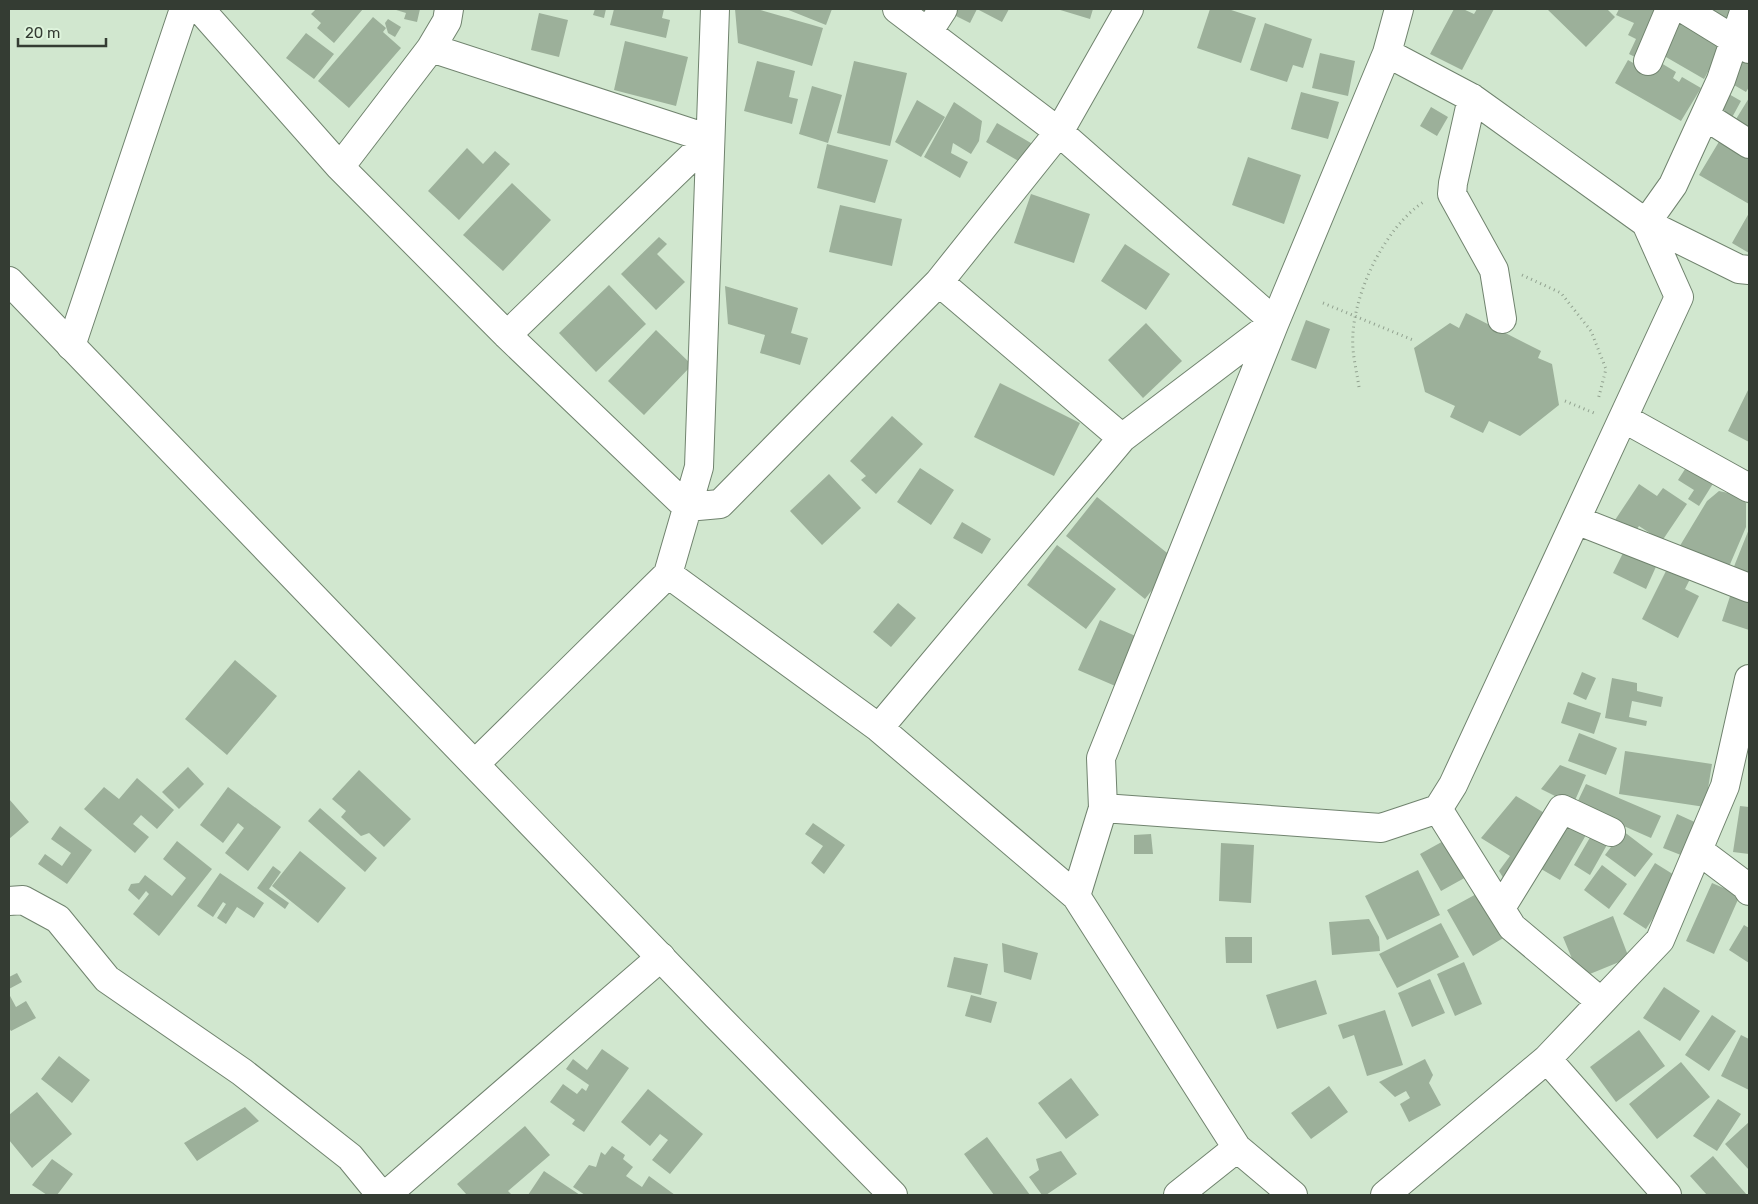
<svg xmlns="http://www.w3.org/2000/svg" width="1758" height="1204" viewBox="0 0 1758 1204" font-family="Rubik,sans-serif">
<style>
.building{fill:#9cb09a}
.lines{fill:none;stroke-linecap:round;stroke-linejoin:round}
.minor-casing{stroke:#70836e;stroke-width:30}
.major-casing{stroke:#70836e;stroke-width:30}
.path{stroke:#91a18f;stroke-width:3;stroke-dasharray:1 4;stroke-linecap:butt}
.minor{stroke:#fff;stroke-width:28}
.major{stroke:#fff;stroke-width:28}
</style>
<rect width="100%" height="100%" fill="#d1e7cf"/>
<path class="building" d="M316,9H363L334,43L317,28L321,23L311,14Z
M393,9H420L417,22L404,19L406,13Z
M595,9H606L604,18L593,15Z
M614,9H664L662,18L670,20L666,38L610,25Z
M735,9H757L823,28L812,66L738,43Z
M786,9H832L826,25Z
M957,9H977L970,23L954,15Z
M977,9H1009L1002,22Z
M1057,9H1093L1090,19Z
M1210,9H1228L1256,18L1241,63L1197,48Z
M1454,9H1463L1474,14L1477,9H1494L1462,70L1430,54Z
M1547,9H1607L1615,17L1586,47Z
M1619,9H1663L1641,60L1629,54L1636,39L1628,35L1634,23L1616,15Z
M1704,9H1732L1727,20Z
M539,13L568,20L559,57L531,50Z
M373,17L386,28L383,32L401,48L349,108L318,81Z
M388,19L401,27L395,37L388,33L385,23Z
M1678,19L1723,44L1704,79L1659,53Z
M1265,23L1312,39L1303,68L1293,65L1287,82L1250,70Z
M306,33L334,54L314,79L286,58Z
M625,41L688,57L676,106L614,90Z
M1320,53L1355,61L1348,96L1312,88Z
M1745,55L1749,57V87L1746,92L1729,82Z
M1628,60L1649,72L1656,60L1676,72L1673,78L1679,82L1682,77L1701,88L1681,121L1615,83Z
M757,61L795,71L789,97L798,99L792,124L744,111Z
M854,61L907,73L890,146L837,133Z
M812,86L842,95L828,143L799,134Z
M1301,92L1339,102L1328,139L1291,129Z
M1727,93L1741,101L1729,123L1714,114Z
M1749,98V133L1733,124Z
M917,100L945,117L921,157L895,142Z
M954,102L982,121L979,141L971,154L953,143L951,153L968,162L960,178L924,157Z
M1431,107L1448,117L1437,136L1420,126Z
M997,123L1036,146L1025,165L986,142Z
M1723,135L1749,151V204L1699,175Z
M827,144L888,160L875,203L817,188Z
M467,148L483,164L495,151L510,164L459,220L428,191Z
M1248,157L1301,175L1284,224L1232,205Z
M512,183L551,220L503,271L463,235Z
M1031,194L1090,214L1074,263L1014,243Z
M840,205L902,219L892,266L829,252Z
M1749,213V253L1732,243Z
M659,237L667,244L657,254L685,282L656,310L621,274Z
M1125,244L1170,274L1146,310L1101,281Z
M609,285L646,324L596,372L559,333Z
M725,286L798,308L791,333L808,338L800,365L760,353L765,335L728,324Z
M1466,313L1541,351L1538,358L1552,364L1559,405L1520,436L1489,421L1483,433L1450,417L1455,406L1425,392L1414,348L1450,323L1459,328Z
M1306,320L1330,329L1316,369L1291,360Z
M1146,323L1182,361L1143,398L1108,360Z
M656,330L692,365L644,415L608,381Z
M1000,383L1080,423L1054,476L974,437Z
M1749,388V442L1728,431Z
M892,416L923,444L876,494L861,480L866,476L850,461Z
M1687,466L1714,482L1699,506L1688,499L1694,490L1678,480Z
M920,468L954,490L931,525L897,502Z
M829,474L861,508L822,545L790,511Z
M1639,484L1657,496L1663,488L1687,504L1662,541L1639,526L1634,533L1615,520Z
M1719,491L1733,494L1746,503V527L1728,569L1678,549L1707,501Z
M1097,497L1176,560L1145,599L1066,536Z
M962,522L991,539L982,554L953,538Z
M1749,529V576L1733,569Z
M1057,545L1116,589L1086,629L1027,585Z
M1627,545L1659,560L1646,589L1613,573Z
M1670,563L1692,575L1685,589L1699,596L1678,638L1642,619Z
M1733,587L1749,593V630L1722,621Z
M898,603L916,618L891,647L873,632Z
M1100,620L1142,639L1120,688L1078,670Z
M235,660L277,696L227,755L185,719Z
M1582,672L1596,678L1586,700L1573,694Z
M1612,678L1637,683V691L1663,697L1661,707L1632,701L1629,717L1647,721L1646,726L1605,718Z
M1568,702L1601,713L1594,734L1561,723Z
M1579,733L1617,748L1606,775L1568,761Z
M1625,751L1712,764L1705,807L1619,794Z
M1560,765L1586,775L1573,805L1541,789Z
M188,767L204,784L179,809L162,792Z
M359,770L411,819L384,847L369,833L361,836L341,817L346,811L332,799Z
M137,778L174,810L157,829L141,815L133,824L149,837L135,853L84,809L104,787L119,799Z
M1586,784L1661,816L1651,838L1576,805Z
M228,787L281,827L248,871L225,853L244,828L238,823L223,843L200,825Z
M1516,796L1551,817L1510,889L1499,871L1510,856L1481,838Z
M9,799L29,822L9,839Z
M1740,806L1749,807V854L1733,852Z
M320,808L377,858L365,872L308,821Z
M1677,814L1699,824L1686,857L1663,848Z
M1562,822L1586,835L1560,880L1536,866Z
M813,823L845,845L824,874L811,863L823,846L805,834Z
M60,826L92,850L67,884L38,864L45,854L62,866L71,853L51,839Z
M1623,831L1653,854L1635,877L1605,855Z
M1151,834L1153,854H1134V835Z
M1592,834L1608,843L1590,875L1574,865Z
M1447,839L1468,876L1441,891L1420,854Z
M177,841L212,869L159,936L133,914L149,894L146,891L139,900L128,890L131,884L139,883L145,875L172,896L186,878L163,859Z
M1221,843L1254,845L1251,903L1219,901Z
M300,851L346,888L318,923L272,886Z
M1655,863L1679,878L1646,929L1623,914Z
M1602,865L1627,884L1609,909L1584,890Z
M273,866L281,872L269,889L289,903L285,909L257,888Z
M1418,870L1440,915L1387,940L1365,896Z
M220,873L264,903L254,918L237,907L226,924L217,918L226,904L223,902L213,917L197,906Z
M1712,883L1740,895L1714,954L1686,941Z
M1480,892L1505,937L1473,956L1447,910Z
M1613,916L1629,958L1580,978L1563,937Z
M1369,919L1379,937L1380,951L1332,955L1329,922Z
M1441,923L1459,957L1397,988L1379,954Z
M1744,925L1749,928V963L1729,950Z
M1225,937H1252V963H1226Z
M1002,943L1038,953L1031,980L1004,972Z
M954,957L988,964L981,995L947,987Z
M1464,962L1482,1004L1455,1016L1437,974Z
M17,973L22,982L9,989V977Z
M1430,979L1445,1013L1412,1027L1398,993Z
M1316,980L1327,1014L1277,1029L1266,995Z
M1664,987L1700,1011L1680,1041L1643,1018Z
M9,994L16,1007L26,1001L36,1018L11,1031L9,1028Z
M971,995L997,1002L991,1023L965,1016Z
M1385,1010L1403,1065L1367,1076L1354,1035L1343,1039L1338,1025Z
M1712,1015L1736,1031L1709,1071L1685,1055Z
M1639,1030L1665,1066L1616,1102L1590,1067Z
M1741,1035L1749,1039V1090L1721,1076Z
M602,1049L629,1068L584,1132L572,1124L575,1120L550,1102L563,1084L577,1094L582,1088L586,1091L589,1085L566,1069L573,1059L587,1070Z
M59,1056L90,1080L72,1103L41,1079Z
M1425,1059L1433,1075L1429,1083L1441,1105L1409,1122L1400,1104L1410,1098L1406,1091L1395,1097L1379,1082Z
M1681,1062L1710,1097L1657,1139L1629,1104Z
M1071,1078L1099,1115L1066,1139L1038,1103Z
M1329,1086L1348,1112L1311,1139L1291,1113Z
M648,1089L703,1134L670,1174L652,1160L668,1140L660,1134L650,1146L621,1122Z
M37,1092L72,1134L32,1168L9,1140V1115Z
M1718,1099L1741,1114L1717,1151L1693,1136Z
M245,1107L259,1121L197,1161L184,1143Z
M1749,1122V1170L1725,1144Z
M525,1126L550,1155L508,1191L512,1195H467L457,1184Z
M987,1137L1030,1195H994L964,1154Z
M612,1146L625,1155L623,1159L633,1167L626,1176L642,1187L649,1176L675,1195H585L573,1187L589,1165L596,1167L601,1152L605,1155Z
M1061,1151L1077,1174L1046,1195H1042L1029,1177L1039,1170L1036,1159Z
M1713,1156L1747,1195H1707L1690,1176Z
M52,1159L73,1174L57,1195H47L32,1185Z
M544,1171L580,1195H528Z"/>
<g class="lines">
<g class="minor-casing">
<path id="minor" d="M200,9L340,167L507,335L687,507L720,504L939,282L1059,132L1129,9
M897,9L1059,132L1275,322L1101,758L1103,808L1076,896
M1684,9L1749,49
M1745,9L1721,80L1673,185L1646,223L1739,269L1749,270
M928,32L943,9
M431,48L710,139L507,335
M1648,61L1670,9
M1472,98L1453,183L1452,194L1494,270L1502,319
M1705,116L1749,144
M340,167L431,48L447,21L449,9
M939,282L1122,438
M71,346L184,9
M1623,418L1749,488
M1576,520L1749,588
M668,574L879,728L1122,438L1275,322L1387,53L1399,9
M879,728L1076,896L1237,1148
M475,764L668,574L699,467L715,9
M1103,808L1381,828L1438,809L1453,785L1679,297L1646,223L1472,98L1387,53
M1438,809L1512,927L1601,1002
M1698,850L1746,886L1749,891
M9,901L23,900L58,919L107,979L242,1072L350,1157L381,1195
M1501,908L1562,809L1611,832
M1547,1059L1667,1195
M386,1195L661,957
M1178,1195L1237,1148L1293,1195
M1385,1195L1547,1059L1660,940L1725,786L1749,679"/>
</g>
<g class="major-casing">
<path id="major" d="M9,281L717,1016L893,1195"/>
</g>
<path class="path" d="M1522,275L1561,293L1591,331L1606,369L1598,400
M1323,303L1413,340
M1359,387C1357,374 1354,361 1353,349C1349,300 1384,227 1425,201
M1565,401L1594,413"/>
<use href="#minor" class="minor"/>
<use href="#major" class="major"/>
</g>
<rect width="1758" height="1204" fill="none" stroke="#343c33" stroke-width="20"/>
<path d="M18 38v8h88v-8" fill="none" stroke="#343c33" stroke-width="2.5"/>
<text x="25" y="38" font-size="15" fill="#343c33" stroke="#def4dc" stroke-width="4" paint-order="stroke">20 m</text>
</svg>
